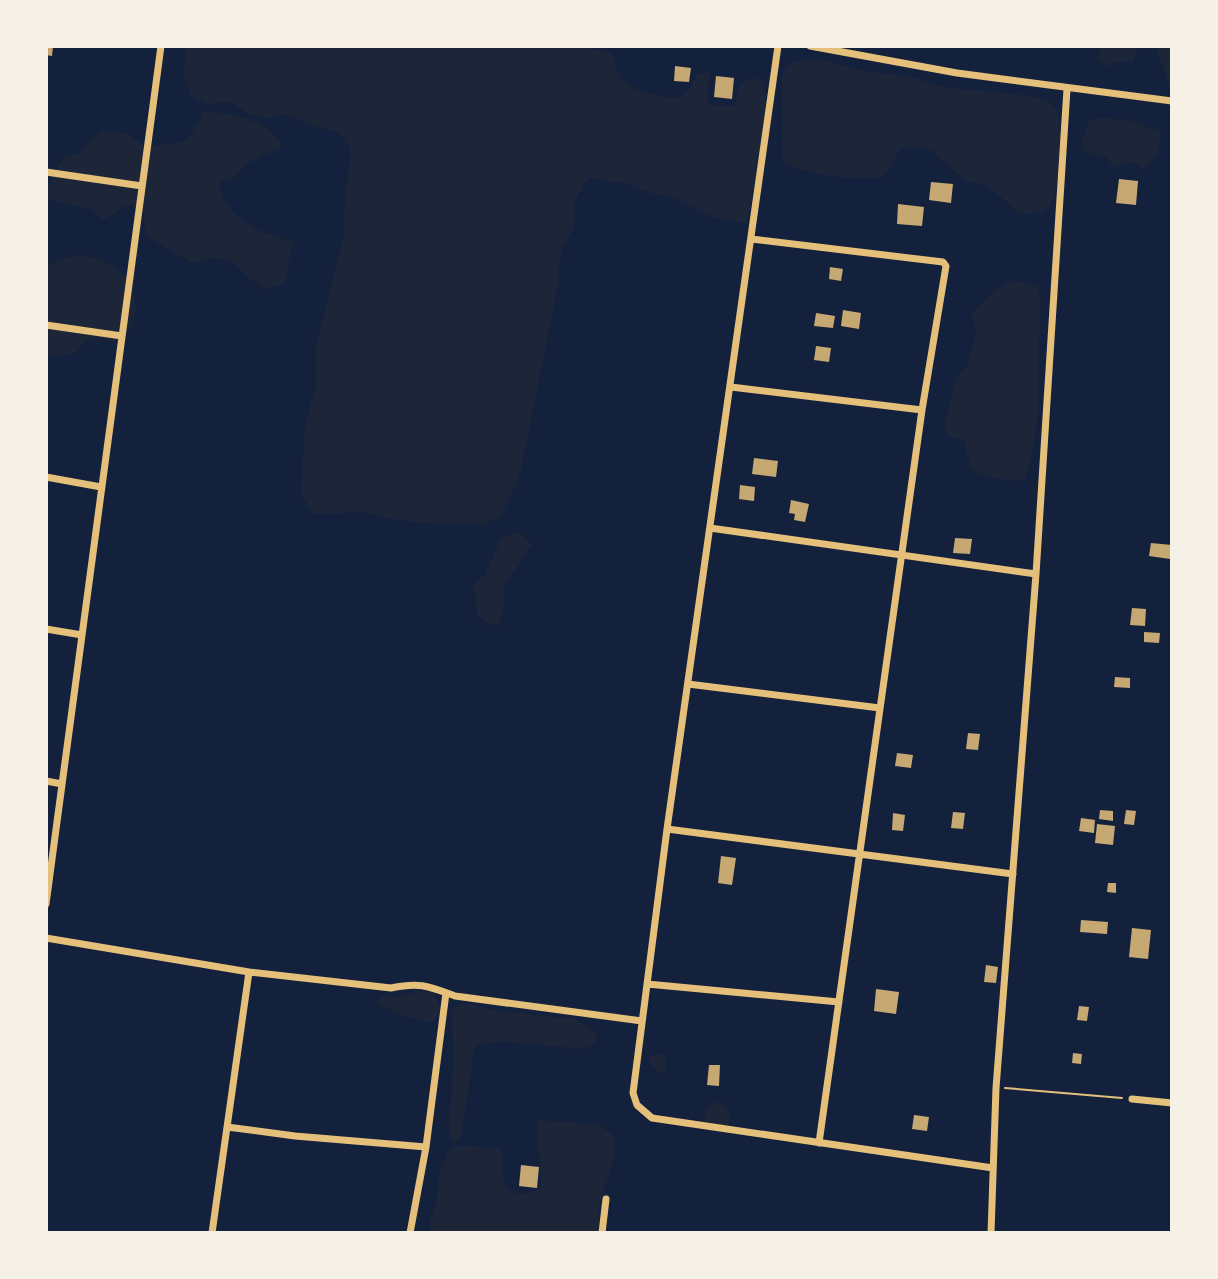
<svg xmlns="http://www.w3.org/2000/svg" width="1218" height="1279" viewBox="0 0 1218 1279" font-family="'Golos Text',sans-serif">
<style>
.green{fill:#1d2539}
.building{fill:#c6a872}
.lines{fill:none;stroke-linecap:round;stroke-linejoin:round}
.path{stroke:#e5c07b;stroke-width:2}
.minor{stroke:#e5c07b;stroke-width:7}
</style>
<rect width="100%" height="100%" fill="#14213d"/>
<path class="green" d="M186,46L590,48L612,53L621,81C639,92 655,95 676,99L689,90L697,75L709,72L708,104L717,107L735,105L740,84L753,78L763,81L767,104L747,224L714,217L671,197L651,193L632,185L592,178L585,182L575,201L574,227L563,247L558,266L557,291L521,471L503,513L484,526C455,522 427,525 398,520C390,519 382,515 374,514C353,511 333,515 312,513L301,493L305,427L316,385V346L344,234V212L351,149L338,132L316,127L285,114C263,123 248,114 229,101L209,105L191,96L184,75Z
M1100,46H1137L1133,62L1121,61L1106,66L1098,60Z
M1155,46H1172V91Z
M805,60L826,61L857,70L911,77L944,87L1030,96L1050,102L1057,111L1060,135L1057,183L1051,206L1042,212L1020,214L988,186L966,181L932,151L922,147L900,148L890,168L881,177C848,179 813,177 783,162L782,76C786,64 792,61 805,60Z
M204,111C234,114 268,119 283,146L246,164L237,175L219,183C224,220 261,232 292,242L285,283L266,289L247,277L233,262L215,257L193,263L145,236L144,212C127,198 120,211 103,220L93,210L46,199V191C55,180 55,167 65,156L78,154L100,131C118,130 131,134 144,146C183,143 186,148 204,111Z
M1108,118L1133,121L1160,132C1163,145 1154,161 1143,169L1132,162L1113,166L1107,158L1084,151L1082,142L1090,119Z
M80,254C126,264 152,294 124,339L112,342L102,337L85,341L76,353L46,358V265Z
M1013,280L1037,287L1041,299C1036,359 1046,423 1024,480C1005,481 988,478 971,469L964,440L948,437L944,424L956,380L969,362L976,334L972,314L993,292Z
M515,533H520L532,545L504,587L505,600L500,623L493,626L477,615L474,584L485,575L501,538Z
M417,991L433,993L442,1010L432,1022C417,1021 388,1011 376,1002L385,994L397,998Z
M460,1004H473L489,1010L576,1019L597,1033L595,1044L583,1049L504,1041L477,1045L474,1051L462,1130L459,1140L452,1143L449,1129L454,1055L451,1011Z
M661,1053L666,1059L667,1067L662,1075L654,1069L648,1056Z
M720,1101L729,1112V1125L708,1130L704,1125C705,1112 706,1104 720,1101Z
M539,1120L599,1125L614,1135V1158L599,1207V1233H429C429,1221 434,1213 436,1202C440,1178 438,1170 451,1147L467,1146L502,1149C499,1178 506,1207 541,1187C543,1164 534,1143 539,1120Z"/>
<path class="building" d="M46,46H53L52,56L46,55Z
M675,66L691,68L689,82L674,81Z
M716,76L734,78L732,99L714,97Z
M1119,179L1138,181L1136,205L1116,203Z
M931,182L953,184L951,203L929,200Z
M898,204L924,207L922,226L897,224Z
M830,267L843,269L841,281L829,279Z
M843,310L861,313L859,329L841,326Z
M816,313L835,316L833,328L814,326Z
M816,346L831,348L829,362L814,360Z
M754,458L778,461L776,477L752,474Z
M740,485L755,487L754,501L739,499Z
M791,500L809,504L805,522L794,520L795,514L789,513Z
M955,538L972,539L970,554L953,553Z
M1151,543L1172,545L1170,559L1149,556Z
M1132,608L1146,609L1145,626L1130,625Z
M1144,632L1160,633L1159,643L1144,642Z
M1115,677L1130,678V688L1114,687Z
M968,733L980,734L978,750L966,749Z
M897,753L913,755L911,768L895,766Z
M1100,810L1113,811V821L1099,819Z
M1126,810L1136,811L1134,825L1124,824Z
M953,812L965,813L963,829L951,828Z
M893,813L905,815L903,831L892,830Z
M1081,818L1095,820L1094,833L1079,831Z
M1097,824L1115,826L1113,845L1095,843Z
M721,856L736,858L732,885L718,883Z
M1108,883H1116V893L1107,892Z
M1081,920L1108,922L1107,934L1080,932Z
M1132,928L1151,930L1148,959L1129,957Z
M986,965L998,967L996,983L984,982Z
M876,989L899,992L896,1014L874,1011Z
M1079,1006L1089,1007L1087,1021L1077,1020Z
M1073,1053L1082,1054L1081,1064L1072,1063Z
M709,1065H720L719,1086L707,1085Z
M914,1115L929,1117L927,1131L912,1129Z
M521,1165L539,1167L537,1188L519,1186Z"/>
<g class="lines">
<path class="path" d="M1005,1088L1122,1098"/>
<path class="minor" d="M778,46L667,829L633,1093L637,1105L652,1118L993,1168
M810,46L957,73L1172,101
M46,172L142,186
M751,239L943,262L946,266L922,410L819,1143
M46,325L122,336
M731,387L922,410
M46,477L101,487
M710,528L1036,574
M46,629L82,635
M688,684L880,708
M46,781L62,784
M667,829L1013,874
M46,904L161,46
M46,938L249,972L391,988C420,982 428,986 455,996L642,1021
M647,984L839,1002
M1132,1099L1172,1103
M227,1127L295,1136L426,1147
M212,1233L249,972
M410,1233L426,1147L446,993
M602,1233L606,1199
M991,1233L996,1088L1036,574L1067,89"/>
</g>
<rect width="1218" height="1279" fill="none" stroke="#f6f1e7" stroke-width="96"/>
</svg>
